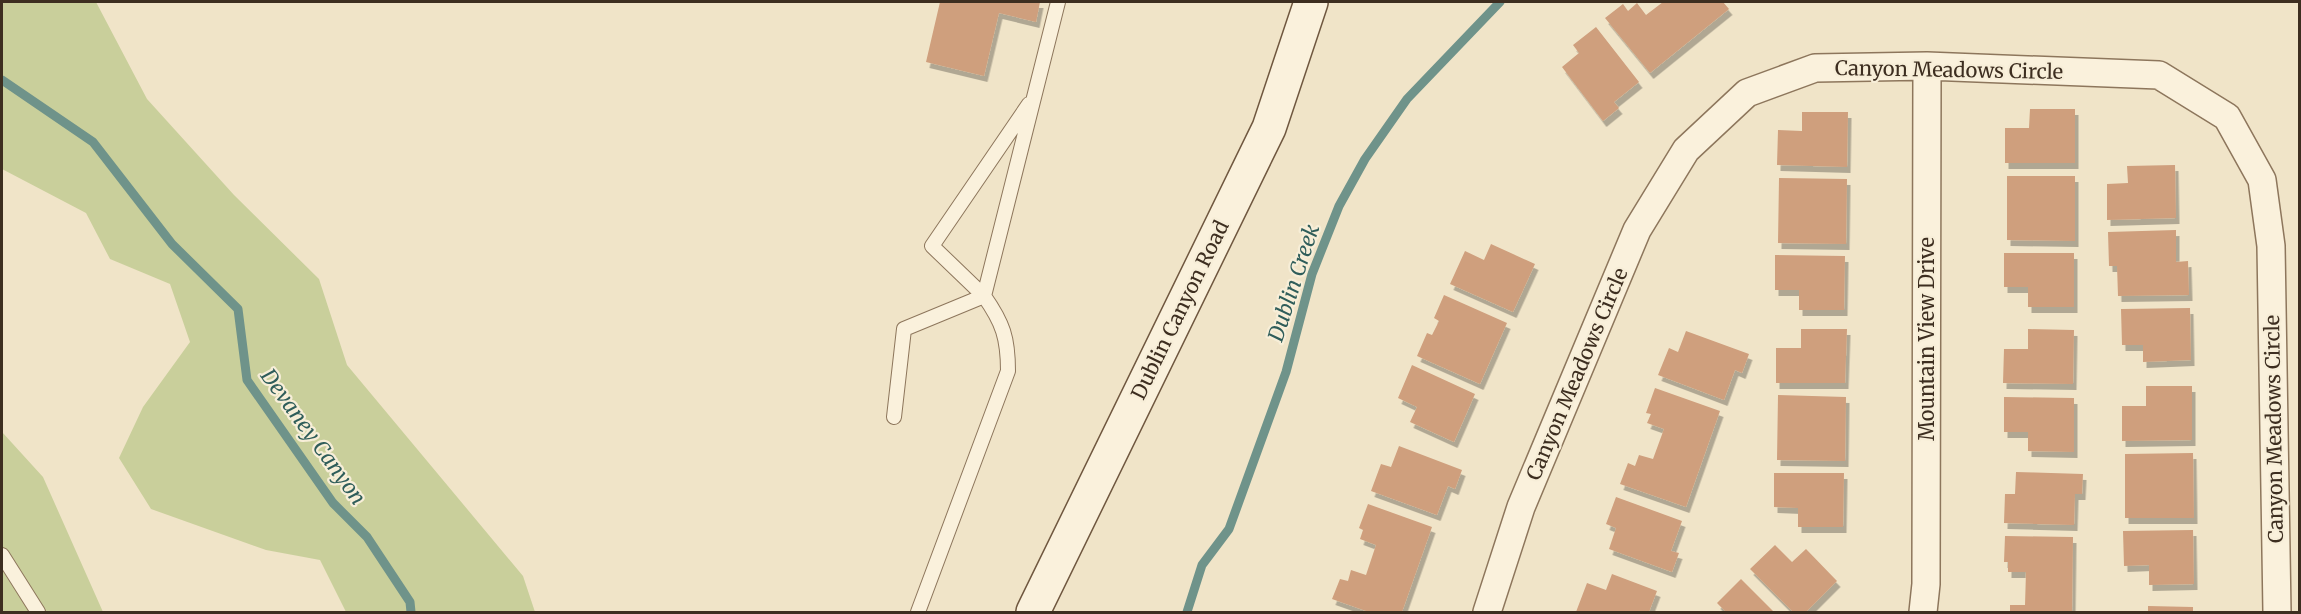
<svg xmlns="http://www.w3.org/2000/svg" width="2301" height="614" viewBox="0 0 2301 614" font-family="Merriweather,serif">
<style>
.green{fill:#c9cf9b}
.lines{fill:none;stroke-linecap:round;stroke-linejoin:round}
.stream{stroke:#6f938a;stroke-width:9}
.building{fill:#cf9f7d;filter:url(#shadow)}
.service-casing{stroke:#8d765c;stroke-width:16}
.minor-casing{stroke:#8d765c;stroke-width:30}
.secondary-casing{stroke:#6f573f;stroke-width:36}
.service{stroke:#faf1dc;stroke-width:14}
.minor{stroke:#faf1dc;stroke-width:27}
.secondary{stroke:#faf1dc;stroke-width:33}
.labels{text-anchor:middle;stroke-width:4.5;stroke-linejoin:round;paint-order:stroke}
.street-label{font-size:20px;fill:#3d2e20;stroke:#f7eed8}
.water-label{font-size:21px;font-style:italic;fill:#2f5d5a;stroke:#f7eed8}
</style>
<defs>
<filter id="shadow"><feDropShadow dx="3.5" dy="6" stdDeviation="0" flood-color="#0004"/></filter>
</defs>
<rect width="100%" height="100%" fill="#f0e4c8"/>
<path class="green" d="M2,2H96L147,99L234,195L319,279L347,365L523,576L535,612H346L320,560L266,550L151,509L119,458L143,407L190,342L170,284L110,259L86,213L2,169Z
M2,432L43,477L103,612H2Z"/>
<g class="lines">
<path class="stream" d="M2,80L93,142L172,244L238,309L247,380L333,503L367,537L410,602L411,612
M1187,612L1202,565L1229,529L1286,372L1312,274L1339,206L1365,159L1407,99L1500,2"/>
</g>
<path class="building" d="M940,2H1040L1036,22L999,13L984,76L926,62Z
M1663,2H1723L1729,9L1650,73L1605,18L1623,4L1628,11L1637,3L1646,15Z
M1596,27L1639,82L1614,102L1619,108L1603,121L1562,67L1579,53L1573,45Z
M2030,109H2075V163H2005V128H2029Z
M1802,112H1848L1847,167L1777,165L1778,130L1802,131Z
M2175,165L2176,218L2107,220V184L2128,183L2127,166Z
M2007,176H2075V241L2007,240Z
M1779,178L1847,179L1846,244L1778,243Z
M2176,230V262L2188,261L2189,295L2118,296L2117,266H2109L2108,232Z
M1491,244L1535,264L1513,312L1450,284L1465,251L1484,260Z
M2004,253H2074V307H2028V287H2004Z
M1775,255L1845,256L1844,310H1799V290H1775Z
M1444,295L1507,323L1480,384L1417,356L1427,333L1432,335L1439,321L1434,318Z
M2190,308L2191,360L2143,362V345H2122L2121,309Z
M1801,329H1847L1845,383H1776V348H1801Z
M2028,329L2074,330L2073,384L2003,383L2004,349H2028Z
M1686,331L1749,354L1742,373L1735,370L1724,400L1658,375L1669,348L1678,352Z
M1412,365L1475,394L1454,442L1410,422L1417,407L1398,398Z
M2146,386H2192V440L2122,441V406H2146Z
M1655,388L1720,411L1686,507L1620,484L1628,463L1635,466L1639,455L1653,459L1664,429L1647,423L1651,414L1646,413Z
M1778,395L1846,397L1845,461L1777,460Z
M2004,397L2074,398V452L2028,451V432H2004Z
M1399,446L1462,470L1455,489L1448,486L1437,515L1371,491L1381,464L1391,467Z
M2193,453L2194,518H2125V454Z
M2016,472L2083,474L2082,494H2075L2074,525L2004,523L2005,494H2015Z
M1774,473H1844L1843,527H1798V508L1774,507Z
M1616,497L1682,521L1671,551L1679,553L1672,572L1609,549L1616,528L1606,524Z
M1368,504L1432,527L1402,612H1369L1332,599L1340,579L1348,581L1351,570L1366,575L1376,545L1360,539L1363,530L1359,528Z
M2193,530L2194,584L2149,585V565L2124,566L2123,531Z
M2005,536L2073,537L2072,612H2010V605H2025L2026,572H2008V562H2004Z
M1775,545L1792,562L1806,549L1837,581L1806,612H1793L1750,569Z
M1612,574L1657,591L1649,612H1576L1587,583L1606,590Z
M1741,579L1774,612H1726L1717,603Z
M2148,606L2193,607V612H2148Z"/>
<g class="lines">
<g class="service-casing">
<path id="service" d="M894,417L904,329L984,296L932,246L1029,104
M2,555L38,612
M918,612L1008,371C1008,338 1003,323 984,296L1058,2"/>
</g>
<g class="minor-casing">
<path id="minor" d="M1487,612L1521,507L1637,230L1686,150L1747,93L1815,68L1927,66L2159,75L2227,117L2262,180L2271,246L2277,612
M1923,612L1926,584L1927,66"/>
</g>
<g class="secondary-casing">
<path id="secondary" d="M1033,612L1269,128L1311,2"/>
</g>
<use href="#service" class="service"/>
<use href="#minor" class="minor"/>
<use href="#secondary" class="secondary"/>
</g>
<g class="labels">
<g class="street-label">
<text transform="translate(1949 70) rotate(1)" y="7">Canyon Meadows Circle</text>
<text transform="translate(1180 310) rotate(-64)" y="7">Dublin Canyon Road</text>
<text transform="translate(1927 339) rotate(-90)" y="7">Mountain View Drive</text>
<text transform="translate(1577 374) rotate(-67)" y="7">Canyon Meadows Circle</text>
<text transform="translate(2274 429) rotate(-91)" y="7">Canyon Meadows Circle</text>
</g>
<g class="water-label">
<text transform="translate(1294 283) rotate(-72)" y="7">Dublin Creek</text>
<text transform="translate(313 437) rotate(54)" y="7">Devaney Canyon</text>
</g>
</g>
<rect width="2301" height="614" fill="none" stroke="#3d2e20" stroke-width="6"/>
</svg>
